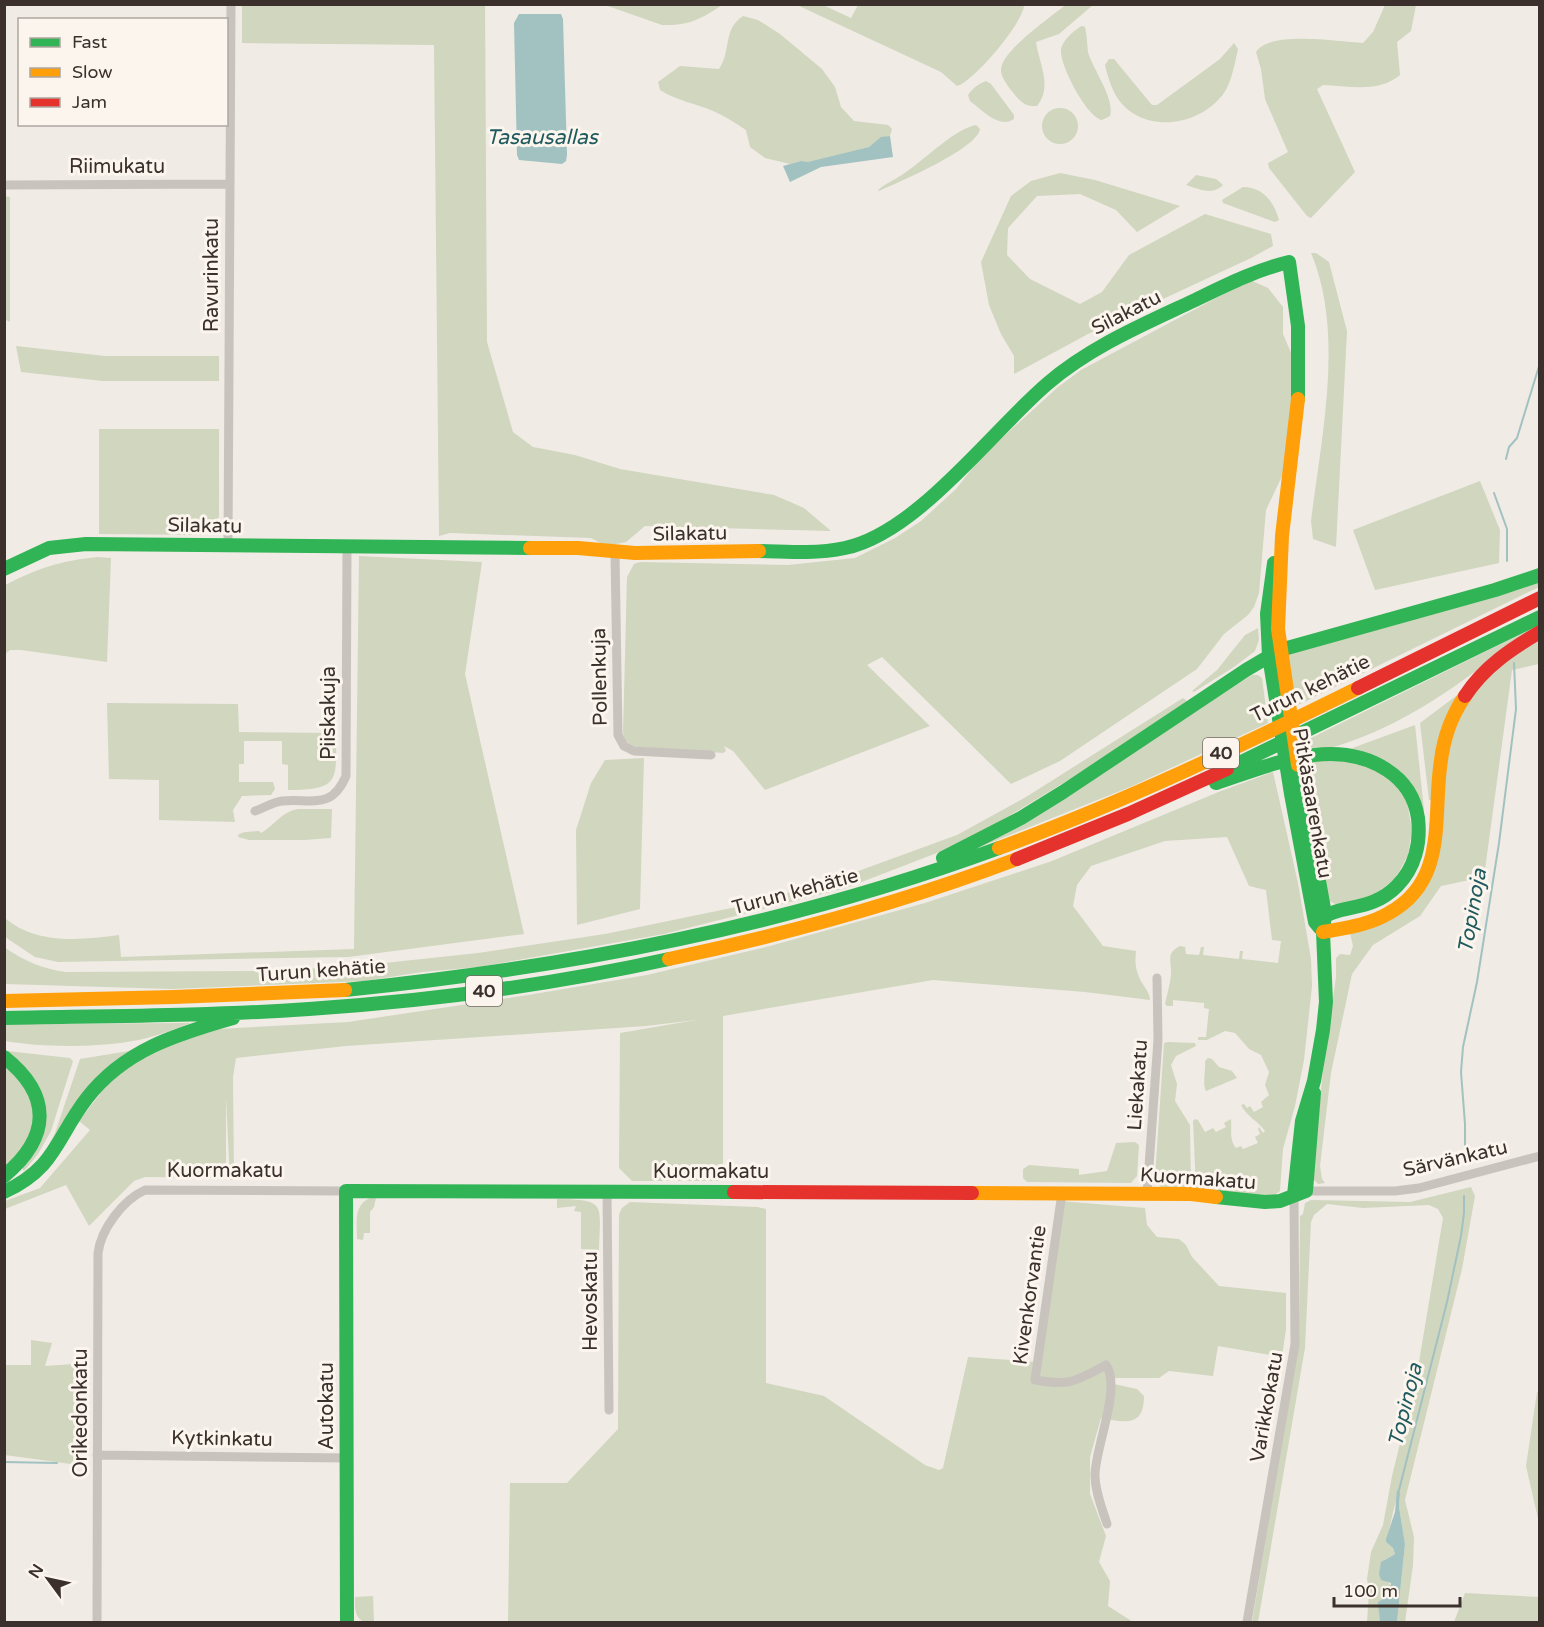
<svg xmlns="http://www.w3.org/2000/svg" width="1544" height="1627" viewBox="0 0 1544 1627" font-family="'Varela Round',sans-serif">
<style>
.green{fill:#d1d6bf}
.water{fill:#a1c2c1}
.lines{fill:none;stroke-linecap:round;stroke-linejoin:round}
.stream{stroke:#a1c2c1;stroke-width:2}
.street{stroke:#c9c3be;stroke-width:9}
.fast{stroke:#30b455;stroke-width:14}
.slow{stroke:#ff9f0a;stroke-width:14}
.jam{stroke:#e5322d;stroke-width:14}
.labels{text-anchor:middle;stroke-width:6;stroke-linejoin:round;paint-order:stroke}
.shield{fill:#fbf5ee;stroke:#756b66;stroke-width:1.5}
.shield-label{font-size:18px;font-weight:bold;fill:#3b302b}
.street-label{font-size:20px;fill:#3b302b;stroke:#fbf5ee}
.water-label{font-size:21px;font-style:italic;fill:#1f5a5e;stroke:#fbf5ee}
</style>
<rect width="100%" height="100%" fill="#f0ebe5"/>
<path class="green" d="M1067,4L1093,5L1059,34L1036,42C1039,64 1053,86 1037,106C1024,107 1019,100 1011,90C1007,85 1001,77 1001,70C1001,51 1052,16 1067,4Z
M242,5H485L487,342L513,432L533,447L575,455L620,469L774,495L804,508L831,531L645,526L626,542L606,546L591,538L450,533L439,536L434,45L242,43Z
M605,5H722C701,19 689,26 662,25Z
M1024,5C1024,22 974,81 957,86L941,72L797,5H823L851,18L858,5Z
M1385,5H1416L1411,31L1397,42L1400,75C1379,93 1349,86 1323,85L1317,89L1355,172L1311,218L1307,216L1269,168L1268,163L1288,152L1265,99L1261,69L1256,52C1270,30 1339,42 1363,43L1373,32Z
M743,16L758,20L780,34L822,69L835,87L841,107L854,121L888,125L892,129L890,136L881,138L869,147L808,163L801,161L790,164L765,158L750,147L746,130C735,123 725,116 713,111C695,103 677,101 660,90L658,82L680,66L719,69C732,50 722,30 743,16Z
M1082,26L1085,27C1087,35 1087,44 1088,52C1093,70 1115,98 1110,116L1102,120C1087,117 1060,66 1061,50C1062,41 1074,30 1082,26Z
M1234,43L1238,49C1235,62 1232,81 1224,93C1201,125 1149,134 1122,104C1113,94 1108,78 1105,65L1109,59H1114L1152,105H1157L1220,59Z
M986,81L991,84L1014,115V119C999,129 982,110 970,101L968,95C973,88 978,84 986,81Z
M1042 126a18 18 0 1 1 36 0a18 18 0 1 1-36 0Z
M976,125L980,129C977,149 899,182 879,191L878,190C886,183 897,179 906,172C924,160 956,128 976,125Z
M1060,173L1095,180L1180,206L1137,232L1116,210L1080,194L1037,196L1008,228L1007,255L1030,279L1080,304L1102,292L1129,255L1205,214L1271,234L1273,246L1251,258L1088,334L1014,374V356L1001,334L989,305L981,262L1011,196L1031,181Z
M1196,175L1216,179L1223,185C1212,196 1199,189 1186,185Z
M1243,187C1263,187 1274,202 1279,220L1275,222L1223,203L1222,200Z
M4,196L10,197V322L4,319Z
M1311,253H1316L1329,262L1347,331L1336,547L1313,539L1311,521C1321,438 1345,333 1311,253Z
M1250,280L1268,288L1283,307V334L1292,355L1293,391L1284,472L1266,510L1259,593L1254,607L1248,615L1224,634L1197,669L1060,761L1011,784L882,657L867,665L930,726L765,790L733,751L724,746L726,751L723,753L637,747C629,744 625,742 623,733L627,577L634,564L640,562L788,565L855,558L895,538L921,521L956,489L982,456L1058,387L1081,370Z
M16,346L105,356H219V381H103L21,372Z
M99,429H219V517L201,535L99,534Z
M1480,481L1500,530L1499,563L1375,590L1353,530Z
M359,556L482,562L465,674L524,934L348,957L58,962L35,957L5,937V918C36,945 81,940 119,935L121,957L354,949Z
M98,557L111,558L107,662L21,650H10L5,654V585C39,568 59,561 98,557Z
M1539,581V587L1294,707L1285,653Z
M1258,628L1259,640L1255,651L1234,667L1194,692L1192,691L1217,670L1245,635Z
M1531,629C1474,673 1416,720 1346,743C1332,748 1316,751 1301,754L1299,744Z
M1539,641V664L1512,670L1484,877L1441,886L1420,916L1373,945L1352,974L1331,1073L1320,1166L1322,1179L1325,1183L1318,1184L1312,1178L1324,1061L1336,977V958L1340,954L1350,955L1353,946L1350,933L1423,890L1449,745L1463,711L1480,684L1516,654Z
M1252,675H1258L1262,678L1268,723L1130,787L980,847Z
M1460,693L1433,800H1429L1420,723Z
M1183,698L1187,701L1142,735L968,841L846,888L664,934L479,967L422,972L365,981L172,989L5,984L4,947C24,961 43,969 66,972L276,971L366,965L478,953L605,934L746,905L842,877L957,835L1026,797Z
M107,703L238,704L239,732L336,733C336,780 341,790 288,790V765L282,764V741H244V764H239V782H273L275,789L271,795L242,796L233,810L235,822L159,820V780L109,779Z
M1415,725L1424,810L1413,789L1347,750Z
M644,758L640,909L577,925L576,830L591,783L605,760Z
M1352,759L1392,779L1407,802L1412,830L1408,855L1396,878L1370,898L1337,905L1327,900L1303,762Z
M1273,772L1298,883L1311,959L1312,986L1304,1060L1295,1106L1283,1149L1280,1191L1273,1196L1196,1189L1193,1121L1195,1119L1198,1120L1205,1132L1213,1128L1216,1132L1226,1127L1224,1123L1231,1119C1232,1129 1229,1141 1236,1148L1241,1146L1243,1149L1258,1143L1255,1137L1260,1134L1258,1129L1259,1127L1263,1133L1265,1131C1257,1120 1247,1117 1241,1105L1244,1104L1247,1108L1250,1106L1254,1112L1263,1107L1261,1102L1269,1095L1265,1085L1269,1072L1261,1055L1249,1049L1235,1033L1225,1031L1207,1040H1198V1037H1206L1209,1009L1204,1008V1003L1173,1000V1006H1167L1165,1004C1167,994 1170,985 1171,975C1172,962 1165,953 1180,946L1185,947L1186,954L1199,955L1201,947H1204L1203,955L1239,959L1240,951H1243L1242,959L1278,963L1281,941L1272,940L1266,890L1249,886L1227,837L1165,841L1091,866L1077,885L1073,906L1103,946L1136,951C1135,960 1135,968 1139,977C1142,985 1150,991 1150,1000L1085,992L933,980L723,1016V1181H632L619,1168L620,1033L696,1020L646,1026L346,1046L236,1058L233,1077L234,1180H230L226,1098V1178L145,1177L134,1181L89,1226L66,1185L5,1209V1201L40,1188L90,1130L79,1121L106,1086L144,1053L219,1029L348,1022L528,995L647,975L770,946L925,903L1052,861L1221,791Z
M298,809H332L331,838L305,840H249L238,837L239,834L245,832L259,831L261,833C275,825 281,812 298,809Z
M191,1023C177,1028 162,1034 147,1038C107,1048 46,1048 5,1041L4,1024Z
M1168,1042L1195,1043L1196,1046L1176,1056L1171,1065L1177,1084L1175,1101L1190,1125L1191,1184L1188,1189L1162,1188L1156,1182L1155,1177L1164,1043Z
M7,1051L70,1058L73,1061L51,1131L38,1154L24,1171L22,1168L45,1129Z
M129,1051L44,1154L55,1133L80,1059Z
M1208,1058L1212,1059L1219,1067L1232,1071L1237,1078L1206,1091C1202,1084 1206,1071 1205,1061Z
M5,1061L35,1101L29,1144L5,1169Z
M1135,1142L1139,1145L1137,1176L1131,1183L1027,1182L1023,1178V1169L1029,1165L1079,1169V1175L1107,1171L1116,1143Z
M1471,1187L1475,1196L1462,1269L1405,1500L1414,1537L1413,1565L1405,1622H1397L1405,1544L1399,1507L1400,1493C1394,1500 1390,1530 1386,1542L1393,1548L1395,1554L1384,1560L1388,1582L1392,1586L1390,1595L1379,1602L1380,1622H1367L1369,1592L1367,1579L1371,1552L1383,1525L1392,1476L1417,1374L1443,1218L1438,1209L1429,1205L1363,1208L1327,1204L1314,1215L1311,1222L1305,1348L1258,1622H1252L1299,1337L1300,1216L1303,1214L1305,1203L1311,1200L1410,1202Z
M370,1198H376L374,1207L370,1212V1233H364L363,1240L357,1239C357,1224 353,1205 370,1198Z
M557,1199C607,1200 600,1203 599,1250L581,1249V1212L574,1211L576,1206L557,1208Z
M1060,1201L1145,1208L1147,1225L1157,1237L1179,1239L1186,1245L1192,1257L1219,1286L1286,1293V1329L1282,1357L1218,1346L1213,1376L1169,1371L1159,1378H1114V1384L1137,1389L1144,1396C1144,1428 1124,1422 1101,1418L1090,1457V1494L1106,1536L1099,1562L1110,1581L1108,1606L1133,1622H508L510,1483H567L618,1429L619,1214L622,1208L630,1202L757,1207L766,1209V1383L824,1396L925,1465L939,1470L943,1468L968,1357L1037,1362Z
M31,1340L52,1343L45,1366L88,1363L78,1465L5,1455V1365H31Z
M1539,1391V1523L1526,1466L1537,1392Z
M1465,1593L1539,1597V1622H1454Z
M373,1596L374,1622H364C354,1617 355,1607 355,1597Z"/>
<path class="water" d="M519,14H561L563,19L567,155L566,161L562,164L519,160L517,155L514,23Z
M890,136L893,157L821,167L790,182L783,166L801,161L808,162L869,147L881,137Z
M1397,1490L1400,1493L1399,1507L1405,1544L1397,1622H1380L1378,1602L1390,1595L1391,1583L1381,1580L1379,1574L1381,1562L1395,1554L1393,1548L1386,1542V1539L1395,1512Z"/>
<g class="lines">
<path class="stream" d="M1506,459L1509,447L1517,438L1540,363
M1494,493L1507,529V561
M1465,1165V1124L1461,1072L1463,1047L1477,982L1499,843L1516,709L1514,663
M4,1462L57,1463
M1398,1494L1447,1302L1461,1236L1464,1213V1196"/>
<path class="street" d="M4,185L229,184
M228,545L231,4
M615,553L618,735L624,746L634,751L711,755
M255,811C264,808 273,802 282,801C311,798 331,811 346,776L347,546
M607,1191L609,1410
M1306,1191H1395L1419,1188L1540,1156
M1062,1193L1035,1380C1070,1386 1074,1382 1106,1365C1122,1387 1095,1448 1095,1475C1095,1492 1102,1508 1107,1524
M1147,1194L1158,1040L1157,978
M97,1455L346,1458
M97,1622L98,1253C101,1229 123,1200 145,1190L346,1191
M1247,1622L1295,1344L1294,1195"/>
<path class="fast" d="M759,551C787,552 817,554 845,548C917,533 991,432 1047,384C1090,347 1142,325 1193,301C1224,286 1255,270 1289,262L1298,326V399
M1274,563L1267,614L1269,656L1291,794L1315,922L1320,928
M4,569L49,548L86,544L530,548
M1227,769L1540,617
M1216,783C1269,766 1334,735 1387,770C1404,781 1415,798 1418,818C1421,843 1415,868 1397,886C1369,914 1341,902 1315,922
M943,858L1021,818L1063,792L1246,670L1280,650L1495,590L1540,575
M345,990C570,967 787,926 999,848
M4,1018C106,1016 207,1016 309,1009C429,1001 551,985 669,959
M4,1057C52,1095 51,1137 4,1176
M4,1192C56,1168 56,1138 87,1098C124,1050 177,1034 233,1018
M1294,1195L1302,1121L1314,1081L1323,1030L1326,1002L1323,932L1325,914L1298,765
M1216,1197L1265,1202L1280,1201L1306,1191L1314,1093
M347,1622L346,1191L734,1192"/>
<path class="slow" d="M1298,399L1282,536L1278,629L1298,765
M530,548H578L635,553L759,551
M999,848C1122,803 1241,746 1358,688
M1323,932C1345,928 1369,925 1389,913C1449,880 1432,816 1441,760C1444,737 1452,715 1465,696
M669,959C787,934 904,902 1017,859
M4,1001L174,997L345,990
M972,1193L1191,1194L1216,1197"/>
<path class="jam" d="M1358,688L1540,598
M1465,696C1484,667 1511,649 1540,632
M1017,859L1128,814L1227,769
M734,1192L972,1193"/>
</g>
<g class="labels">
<g class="shield">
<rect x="1203" y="738" width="36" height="30" rx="4.5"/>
<rect x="466" y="976" width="36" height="30" rx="4.5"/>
</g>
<g class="shield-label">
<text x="1221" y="759">40</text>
<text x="484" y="997">40</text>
</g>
<g class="street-label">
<text x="117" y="173">Riimukatu</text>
<text transform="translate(211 275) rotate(-90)" y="7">Ravurinkatu</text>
<text transform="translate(1126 312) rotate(-27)" y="7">Silakatu</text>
<text transform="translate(205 525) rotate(1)" y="7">Silakatu</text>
<text transform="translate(690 533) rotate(-1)" y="7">Silakatu</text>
<text transform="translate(599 677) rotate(-91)" y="7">Pollenkuja</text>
<text transform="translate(1310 688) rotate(-26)" y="7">Turun kehätie</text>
<text transform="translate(328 713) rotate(-90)" y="7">Piiskakuja</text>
<text transform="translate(1313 803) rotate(80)" y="7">Pitkäsaarenkatu</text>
<text transform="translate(795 891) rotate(-15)" y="7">Turun kehätie</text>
<text transform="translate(321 970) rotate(-4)" y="7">Turun kehätie</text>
<text transform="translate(1137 1085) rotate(-86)" y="7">Liekakatu</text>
<text transform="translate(1455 1158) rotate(-13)" y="7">Särvänkatu</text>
<text x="225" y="1177">Kuormakatu</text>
<text x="711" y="1178">Kuormakatu</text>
<text transform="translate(1198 1178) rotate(4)" y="7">Kuormakatu</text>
<text transform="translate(1029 1295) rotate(-82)" y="7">Kivenkorvantie</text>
<text transform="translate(590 1301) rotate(-90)" y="7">Hevoskatu</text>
<text transform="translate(326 1406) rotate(-90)" y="7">Autokatu</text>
<text transform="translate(1266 1407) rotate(-80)" y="7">Varikkokatu</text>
<text transform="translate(80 1413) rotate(-90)" y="7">Orikedonkatu</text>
<text transform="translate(222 1438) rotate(1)" y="7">Kytkinkatu</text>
</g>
<g class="water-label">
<text x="542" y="144">Tasausallas</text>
<text transform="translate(1472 911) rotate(-80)" y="7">Topinoja</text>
<text transform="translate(1405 1405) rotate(-76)" y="7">Topinoja</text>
</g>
</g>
<rect width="1544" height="1627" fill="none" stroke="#3b302b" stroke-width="12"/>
<rect x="18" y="18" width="210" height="108" fill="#fbf5ee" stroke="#aea6a0" stroke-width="1.5"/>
<rect x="30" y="38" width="30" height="9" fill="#30b455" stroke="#aea6a0" stroke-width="1.5"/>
<text x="72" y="48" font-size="18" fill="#3b302b">Fast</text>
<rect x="30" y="68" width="30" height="9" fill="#ff9f0a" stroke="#aea6a0" stroke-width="1.5"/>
<text x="72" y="78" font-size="18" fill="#3b302b">Slow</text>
<rect x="30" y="98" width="30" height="9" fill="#e5322d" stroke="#aea6a0" stroke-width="1.5"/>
<text x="72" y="108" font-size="18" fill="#3b302b">Jam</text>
<g transform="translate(48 1579) rotate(303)" stroke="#fbf5ee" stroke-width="4.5" paint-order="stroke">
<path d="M0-4.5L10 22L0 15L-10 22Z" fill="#3b302b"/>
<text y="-9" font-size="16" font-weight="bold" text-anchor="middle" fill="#3b302b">N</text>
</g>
<path d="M1334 1597v9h126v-9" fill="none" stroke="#3b302b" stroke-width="3"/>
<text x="1343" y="1597" font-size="18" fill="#3b302b" stroke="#fbf5ee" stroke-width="4.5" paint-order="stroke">100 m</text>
</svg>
